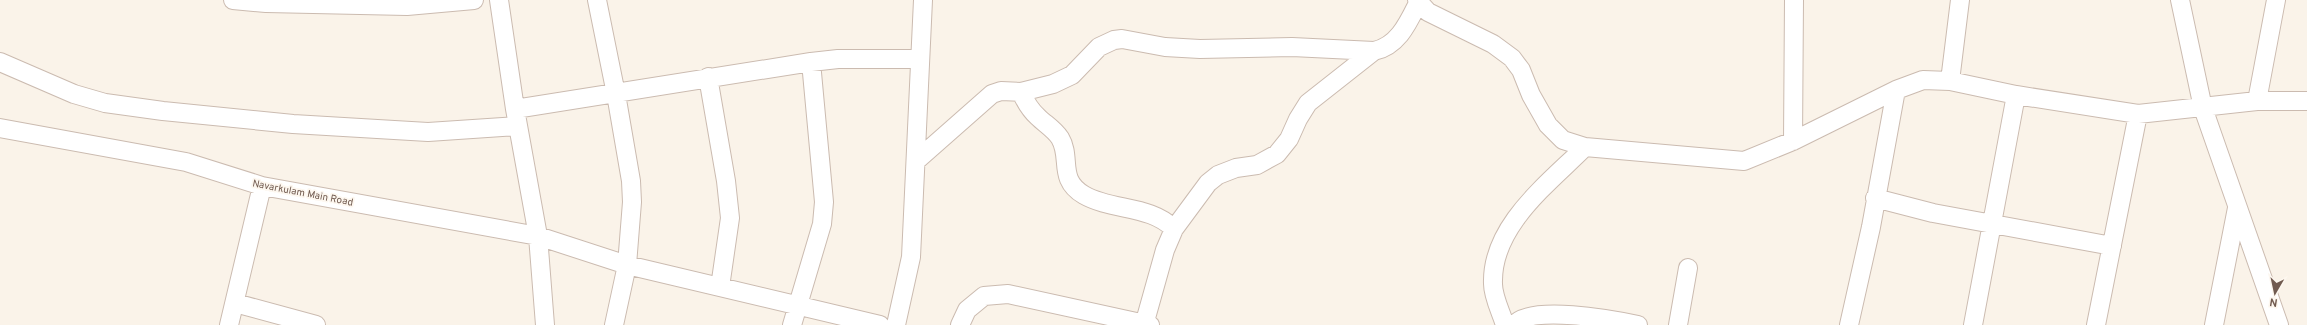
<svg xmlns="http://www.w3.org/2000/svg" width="2307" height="325" viewBox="0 0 2307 325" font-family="Overpass,sans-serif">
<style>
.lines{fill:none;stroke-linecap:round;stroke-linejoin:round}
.street-casing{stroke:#cbbbb0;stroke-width:20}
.street{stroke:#fff;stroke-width:18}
.labels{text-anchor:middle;stroke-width:3.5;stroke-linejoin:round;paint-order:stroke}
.street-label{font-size:10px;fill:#715b50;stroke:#fdf7ef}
</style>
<rect width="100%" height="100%" fill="#faf3e9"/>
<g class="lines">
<g class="street-casing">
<path id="street" d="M233,0L266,3L407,6L474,0
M499,0L515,109L538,236L545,325
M597,0L616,94L631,181L632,202L627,265L614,325
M1417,0L1428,12L1493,44L1512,58L1521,70L1531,95L1548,125L1563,140L1585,147L1744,161L1793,141L1896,90L1923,80L1950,81L2016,95L2138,114L2257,101H2307
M2180,0L2203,108L2279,325
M0,62L74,94L105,103L163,111L293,124L428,132L518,126
M708,77L726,181L730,218L720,287
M1950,81L1960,0
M1021,92C1025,101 1030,110 1038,117C1045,124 1054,129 1060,138C1072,158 1057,179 1084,195C1112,211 1151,205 1174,229
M2257,101L2276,0
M515,109L811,62L838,59H920
M0,128L186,162L262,186L538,236L627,265L880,325
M1793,141L1794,0
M916,161L992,94L1001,91L1021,92L1053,84L1072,75L1099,47L1114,40L1122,39L1165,47L1200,49L1292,47L1374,51C1398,46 1408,23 1418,3
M1875,198L1933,213L2112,246
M235,303L316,325
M229,325L262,186
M792,325L822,224L824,202L811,62
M896,325L911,257L923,0
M960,325L967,310L984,296L1008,294L1150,325
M1144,325L1165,250L1174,229L1208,183L1218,175L1236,168L1257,165L1277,154L1289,139L1298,119L1308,103L1374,51
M1505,325C1501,312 1493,297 1493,284C1491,226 1548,184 1585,147
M1514,325C1529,304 1614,320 1638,325
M1678,325L1688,268
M1849,325L1871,227L1896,90
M1973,325L2016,95
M2096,325L2138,114
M2214,325L2237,208"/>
</g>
<use href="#street" class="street"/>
</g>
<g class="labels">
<g class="street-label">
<text transform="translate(303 192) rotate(11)" y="4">Navarkulam Main Road</text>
</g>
</g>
<g transform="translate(2275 293) rotate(189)" stroke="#fdf7ef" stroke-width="3" paint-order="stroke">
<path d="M0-3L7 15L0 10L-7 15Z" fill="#715b50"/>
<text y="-6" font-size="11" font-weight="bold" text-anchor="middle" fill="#715b50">N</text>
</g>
</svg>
